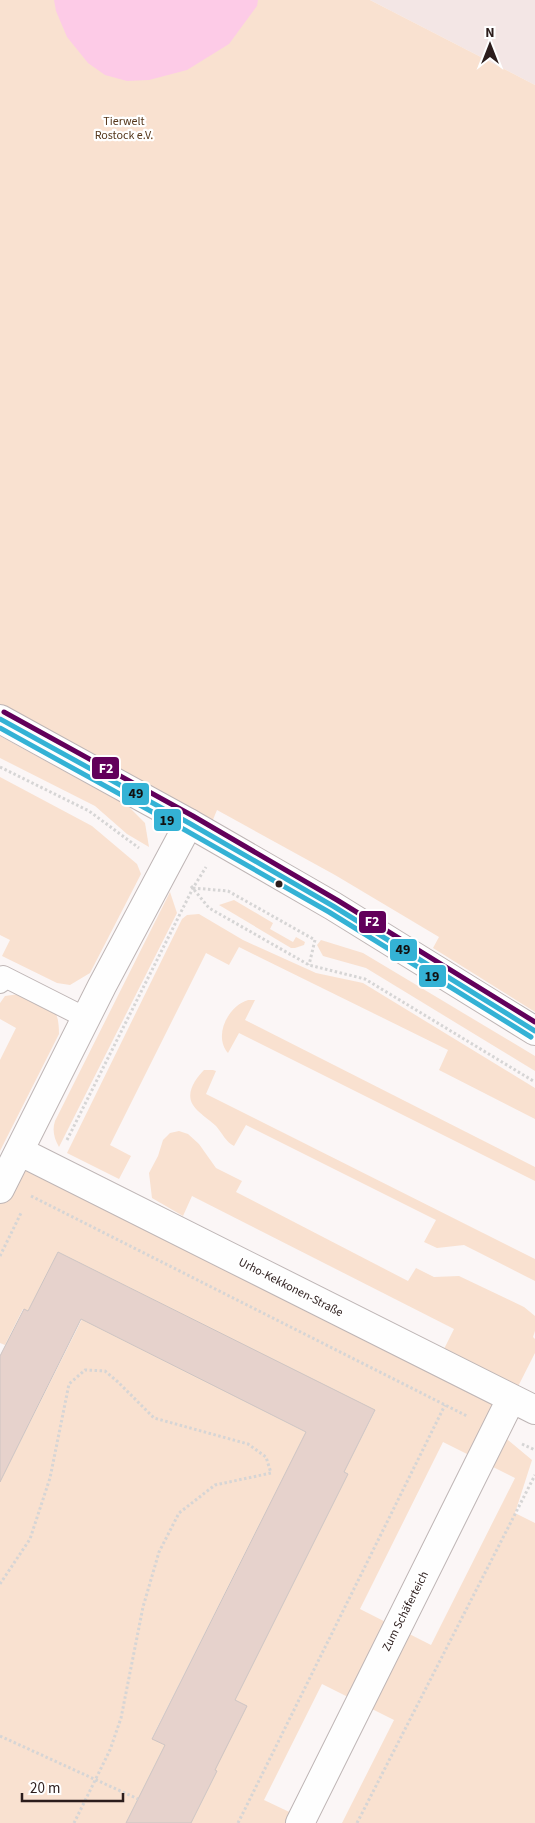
<svg xmlns="http://www.w3.org/2000/svg" width="535" height="1823" viewBox="0 0 535 1823" font-family="'Source Sans 3',sans-serif">
<style>
.built{fill:#f3e6e5}
.green{fill:#f9e1d0;fill-rule:evenodd}
.water{fill:#fdcbe7}
.building{fill:#e6d2cc;stroke:#cdc4c2}
.lines{fill:none;stroke-linecap:round;stroke-linejoin:round}
.lane-casing{stroke:#beb5b5;stroke-width:22}
.street-casing{stroke:#beb5b5;stroke-width:30}
.secondary-casing{stroke:#beb5b5;stroke-width:30}
.path{stroke:#d6d5d5;stroke-width:3;stroke-dasharray:2.5 2.5;stroke-linecap:butt}
.lane{stroke:#fefefe;stroke-width:20}
.street{stroke:#fefefe;stroke-width:28}
.secondary{stroke:#fefefe;stroke-width:28}
.bus-1-casing{stroke:#fff;stroke-width:9}
.bus-2-casing{stroke:#fff;stroke-width:9}
.bus-3-casing{stroke:#fff;stroke-width:9}
.bus-1{stroke:#34b2d5;stroke-width:5}
.bus-2{stroke:#34b2d5;stroke-width:5}
.bus-3{stroke:#62005b;stroke-width:5}
.bus-dot{fill:#2c1d1c;stroke:#fff;stroke-width:2}
.labels{text-anchor:middle;stroke-width:4.5;stroke-linejoin:round;paint-order:stroke}
.park-label{font-size:12px;fill:#56381c;stroke:#fff}
.street-label{font-size:12px;fill:#2c1d1c;stroke:#fff}
.line-badge{stroke:#fff;stroke-width:2}
.badge-label{font-size:14px;text-anchor:middle;font-weight:bold;fill:#fff}
.pale-badge-label{font-size:14px;text-anchor:middle;font-weight:bold;fill:#111}
</style>
<rect width="100%" height="100%" fill="#fbf6f6"/>
<path class="built" d="M370,0H535V85Z"/>
<path class="green" d="M0,0H370L535,85V1012L433,948L439,937L335,875L217,810L212,822L0,704Z
M0,736L128,806L145,823L149,847L127,834L95,806L0,758Z
M0,777L92,826L137,864L141,874L90,973L70,985L57,983L2,956L10,940L0,935Z
M170,892L177,913L59,1147C54,1138 52,1130 55,1121Z
M234,900L273,923L270,929L293,942L296,937L305,942L304,945L295,948H291L219,905Z
M199,914L243,940L316,973L363,983L535,1088V1119L439,1070L448,1050L239,947L229,965L206,953L110,1145L131,1156L119,1179L67,1153L182,919L187,915Z
M321,940L363,953L535,1056V1071L366,968L323,956L317,945Z
M27,993C50,1004 59,1006 59,1034L0,1151V1060L16,1028L0,1019V1003L5,996Z
M248,1000H255L245,1020L535,1167V1181L239,1033L228,1053C213,1036 228,1006 248,1000Z
M204,1070H213L216,1071L206,1094L535,1259V1281L464,1245L437,1248L424,1242L436,1220L246,1125L234,1146C226,1142 222,1133 216,1126C209,1119 198,1113 193,1105C185,1093 196,1078 204,1070Z
M179,1131L188,1134L199,1144L216,1168L242,1181L236,1192L408,1281L416,1268L434,1277L459,1276L524,1307L535,1316V1331L533,1337L535,1339V1353L496,1430L532,1460L515,1513L535,1523V1823H342L394,1720L322,1684L264,1800L302,1818L300,1823H191L217,1771L204,1765L229,1741L247,1706L235,1700L348,1474L344,1472L375,1411L58,1252L28,1311L23,1309L5,1345L0,1343V1189L19,1151L438,1361L454,1329L192,1196L183,1216L152,1198L149,1173L158,1156L163,1140L170,1133ZM443,1442L515,1478L431,1645L360,1609Z
M82,1319L306,1432L152,1738L165,1745L126,1823H0V1482Z"/>
<path class="water" d="M54,0H258L257,6L229,44L187,70L149,80L127,81L105,75L88,63L67,37L56,11Z"/>
<path class="building" d="M58,1252L375,1410L344,1472L348,1474L235,1700L247,1706L215,1770L217,1771L191,1823H126L165,1745L152,1739L306,1432L81,1319L0,1482V1356L24,1309L28,1311Z"/>
<g class="lines">
<g class="lane-casing">
<path id="lane" d="M0,983L3,976L86,1018"/>
</g>
<g class="street-casing">
<path id="street" d="M19,1151L535,1410
M0,1189L102,986L189,823
M300,1823L511,1399"/>
</g>
<g class="secondary-casing">
<path id="secondary" d="M0,719L189,823L333,906L535,1031"/>
</g>
<path class="path" d="M0,767L89,811L139,848
M191,886L209,908L309,965L365,979L535,1082
M193,888L228,891L315,940L309,965
M67,1140L193,888L206,867
M31,1196L467,1416
M0,1256L21,1213
M522,1444L535,1450
M0,1584L30,1539L50,1478L69,1384L85,1370L105,1371L118,1382L154,1418L248,1444L266,1457L271,1473L215,1485L179,1513L159,1552L143,1607L121,1718L110,1750L74,1823
M0,1736L138,1799
M238,1823L445,1405
M357,1823L535,1475"/>
<use href="#lane" class="lane"/>
<use href="#street" class="street"/>
<use href="#secondary" class="secondary"/>
<g class="bus-1-casing">
<path id="bus-1" d="M0,719L189,823L333,906L535,1031"/>
</g>
<g class="bus-2-casing">
<path id="bus-2" d="M0,728L185,830L329,912L531,1037"/>
</g>
<g class="bus-3-casing">
<path id="bus-3" d="M4,712L193,816L337,900L535,1022"/>
</g>
<use href="#bus-1" class="bus-1"/>
<use href="#bus-2" class="bus-2"/>
<use href="#bus-3" class="bus-3"/>
</g>
<circle class="bus-dot" cx="279" cy="884" r="4.5"/>
<g class="labels">
<g class="park-label">
<text x="124" y="125">Tierwelt<tspan x="124" dy="14">Rostock e.V.</tspan></text>
</g>
<g class="street-label">
<text transform="translate(291 1287) rotate(27)" y="4">Urho-Kekkonen-Straße</text>
<text transform="translate(405 1611) rotate(-63)" y="4">Zum Schäferteich</text>
</g>
</g>
<g class="line-badge">
<rect x="91" y="756" width="29" height="24" rx="5" fill="#62005b"/>
<rect x="121" y="782" width="29" height="24" rx="5" fill="#34b2d5"/>
<rect x="153" y="808" width="29" height="24" rx="5" fill="#34b2d5"/>
<rect x="358" y="910" width="29" height="24" rx="5" fill="#62005b"/>
<rect x="389" y="938" width="29" height="24" rx="5" fill="#34b2d5"/>
<rect x="418" y="964" width="29" height="24" rx="5" fill="#34b2d5"/>
</g>
<g class="badge-label">
<text x="106" y="773">F2</text>
<text x="372" y="926">F2</text>
</g>
<g class="pale-badge-label">
<text x="136" y="798">49</text>
<text x="167" y="825">19</text>
<text x="403" y="954">49</text>
<text x="432" y="981">19</text>
</g>
<g transform="translate(490 45)" stroke="#ffffff" stroke-width="4" paint-order="stroke">
<path d="M0-4L9 19L0 12L-9 19Z" fill="#2c1d1c"/>
<text y="-8" font-size="14" font-weight="bold" text-anchor="middle" fill="#2c1d1c">N</text>
</g>
<path d="M22 1793v8h101v-8" fill="none" stroke="#2c1d1c" stroke-width="2.5"/>
<text x="30" y="1793" font-size="15" fill="#2c1d1c" stroke="#ffffff" stroke-width="4" paint-order="stroke">20 m</text>
</svg>
